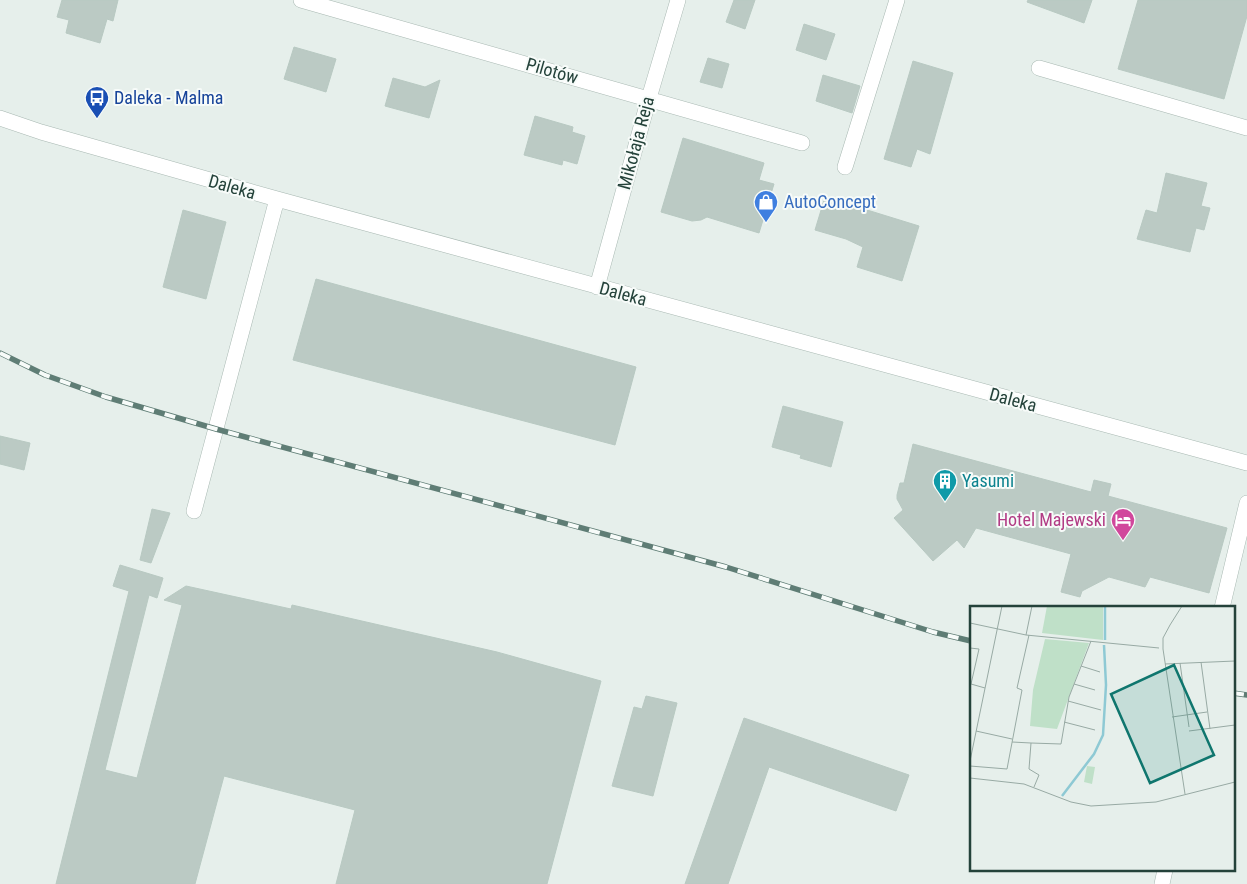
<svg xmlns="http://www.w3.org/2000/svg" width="1247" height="884" viewBox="0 0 1247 884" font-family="'Roboto Condensed',sans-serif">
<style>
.building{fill:#bbcac4;stroke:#b8c9c2}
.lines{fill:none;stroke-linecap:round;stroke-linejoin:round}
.minor-casing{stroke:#a8b8b2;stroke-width:16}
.minor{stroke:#fff;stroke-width:15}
.rail-casing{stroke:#5f7d75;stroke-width:5.5}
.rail{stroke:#f7fbf9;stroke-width:4;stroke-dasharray:11;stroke-linecap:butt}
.labels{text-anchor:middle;stroke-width:4;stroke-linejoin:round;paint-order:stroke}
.street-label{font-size:18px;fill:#24423a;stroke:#f7fbf9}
.transit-label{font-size:18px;fill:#164399;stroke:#f7fbf9;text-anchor:start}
.shop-label{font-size:18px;fill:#366cbe;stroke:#f7fbf9;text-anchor:start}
.culture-label{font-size:18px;fill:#0d838f;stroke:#f7fbf9;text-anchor:start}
.hotel-label{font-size:18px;fill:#b23c85;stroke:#f7fbf9;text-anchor:end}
.inset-river{fill:none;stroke:#8ec9d4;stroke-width:2.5}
.inset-road{fill:none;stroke:#98aaa4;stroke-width:1}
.view{fill:#0f766e;fill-opacity:0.15;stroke:#0f766e;stroke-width:2.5}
.inset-edge{fill:none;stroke:#24423a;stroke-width:2.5}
</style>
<rect width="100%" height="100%" fill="#e6efeb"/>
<path class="building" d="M62,0H118L113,21L107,19L100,43L66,33L69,20L57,17Z
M734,0H755L745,29L726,22Z
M1028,0H1092L1084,23L1027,2Z
M1138,0H1247V16L1224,99L1118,69Z
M804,24L835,34L826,60L796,50Z
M294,47L336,59L326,92L284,79Z
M708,58L729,64L722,88L700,82Z
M913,61L953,73L930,154L917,149L911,167L884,159Z
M823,75L860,86L852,113L816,101Z
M393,78L425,87L440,80L429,118L385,106Z
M535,116L573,127L572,132L585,136L577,164L563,160L562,165L524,155Z
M683,138L764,163L759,180L774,184L759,233L707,217L701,220L692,221L661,212Z
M1166,173L1207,183L1201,206L1210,208L1204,230L1196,228L1190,252L1137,239L1146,210L1157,213Z
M825,197L919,226L902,281L857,267L863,247L846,239L815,230Z
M183,210L226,222L206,299L163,287Z
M316,279L636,367L615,445L293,360Z
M783,406L843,422L831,467L800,458L801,455L772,447Z
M0,436L30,443L24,470L0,464Z
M913,444L1091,492L1094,480L1111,484L1108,496L1227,528L1209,593L1150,577L1145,587L1109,577L1082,591L1080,597L1061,592L1071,554L976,528L964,548L957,540L933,561L894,518L903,510L897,499V495L900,483H904Z
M152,509L170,513L151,563L140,560Z
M120,565L163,578L157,598L149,595L105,770L137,778L182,605L164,600L186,586L291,609L292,605L497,652L601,681L547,884H336L355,810L224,776L195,884H56L129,591L113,586Z
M646,696L677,703L653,796L612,786L634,707L642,709Z
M744,718L909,775L896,811L769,767L728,884H685Z"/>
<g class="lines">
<g class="minor-casing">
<path id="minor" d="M301,0L802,143
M1039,68L1247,128
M0,118L41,132L277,199L1247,463
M845,167L897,0
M597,287L649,98L678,0
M194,511L277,199
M1222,608L1247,503
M1162,884L1165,870"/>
</g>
<use href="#minor" class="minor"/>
<g class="rail-casing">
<path id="rail" d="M0,353L45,375L106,397L216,429L726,567L933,632L971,641
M1233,693L1247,695"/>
</g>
<use href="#rail" class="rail"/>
</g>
<defs>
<g id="bus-pin" transform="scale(1.25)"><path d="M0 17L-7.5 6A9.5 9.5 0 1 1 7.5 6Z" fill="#1a4fb4" stroke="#f7fbf9"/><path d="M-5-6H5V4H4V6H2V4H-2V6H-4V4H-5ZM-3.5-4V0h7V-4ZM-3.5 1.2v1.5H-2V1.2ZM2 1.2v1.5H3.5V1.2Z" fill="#fff"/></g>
<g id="shop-pin" transform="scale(1.25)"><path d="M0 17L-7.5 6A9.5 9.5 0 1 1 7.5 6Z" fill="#3f7fe0" stroke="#f7fbf9"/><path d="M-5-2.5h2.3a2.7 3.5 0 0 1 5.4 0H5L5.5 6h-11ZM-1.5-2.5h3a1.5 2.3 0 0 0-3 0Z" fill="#fff"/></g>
<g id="building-pin" transform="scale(1.25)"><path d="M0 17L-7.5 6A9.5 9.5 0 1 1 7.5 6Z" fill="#0f9aa8" stroke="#f7fbf9"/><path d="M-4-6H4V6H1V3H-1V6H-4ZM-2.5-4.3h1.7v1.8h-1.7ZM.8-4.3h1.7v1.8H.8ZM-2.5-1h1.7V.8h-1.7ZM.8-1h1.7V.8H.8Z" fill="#fff"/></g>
<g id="hotel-pin" transform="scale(1.25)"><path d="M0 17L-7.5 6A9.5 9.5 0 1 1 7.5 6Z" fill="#d1479c" stroke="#f7fbf9"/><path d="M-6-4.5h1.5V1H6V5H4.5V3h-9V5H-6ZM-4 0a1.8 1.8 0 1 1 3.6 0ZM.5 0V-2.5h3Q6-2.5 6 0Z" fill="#fff"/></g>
</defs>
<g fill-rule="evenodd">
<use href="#bus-pin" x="97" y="98"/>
<use href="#shop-pin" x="766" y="202"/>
<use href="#building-pin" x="945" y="481"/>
<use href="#hotel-pin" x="1123" y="520"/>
</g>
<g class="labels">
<g class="street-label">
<text transform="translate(552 71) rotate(16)" y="6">Pilotów</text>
<text transform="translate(636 143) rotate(-75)" y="6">Mikołaja Reja</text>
<text transform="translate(232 187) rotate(16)" y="6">Daleka</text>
<text transform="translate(623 294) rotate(15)" y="6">Daleka</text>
<text transform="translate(1013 400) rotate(15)" y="6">Daleka</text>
</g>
<g class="transit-label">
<text x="114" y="104">Daleka - Malma</text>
</g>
<g class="shop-label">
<text x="784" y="208">AutoConcept</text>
</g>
<g class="culture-label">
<text x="962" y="487">Yasumi</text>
</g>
<g class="hotel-label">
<text x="1106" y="526">Hotel Majewski</text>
</g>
</g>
<g transform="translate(970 606)">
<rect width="265" height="265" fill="#e6efeb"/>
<path d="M77,0H133V34L72,27ZM75,33L119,37L87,123L60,120L63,84ZM117,160L125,161L122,178L114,176Z" fill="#bfe0c8"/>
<path class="inset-river" d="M135,34V0M92,190L124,148L133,129L136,79L134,39"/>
<path class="inset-road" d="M0,17L56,29L189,42M200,19L193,32V43L215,188M200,19L212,0M56,29L62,0M0,42L9,43L1,78L15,82M231,56L240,123M210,57L219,121M195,58L265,55M111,60L130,66M104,78L125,84M98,95L131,104M202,111L237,106M94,116L125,124M6,125L42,133M219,125L265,119M42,136L61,137L59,163L69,169L64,181M61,137L91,138L99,91L121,35M0,155L32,0M0,160L37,163L52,84L47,82L59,29M0,172L54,178L101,196L121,200L186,196L265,176"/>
<path class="view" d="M204,59L244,149L180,177L141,88Z"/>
<rect width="265" height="265" class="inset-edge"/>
</g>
</svg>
